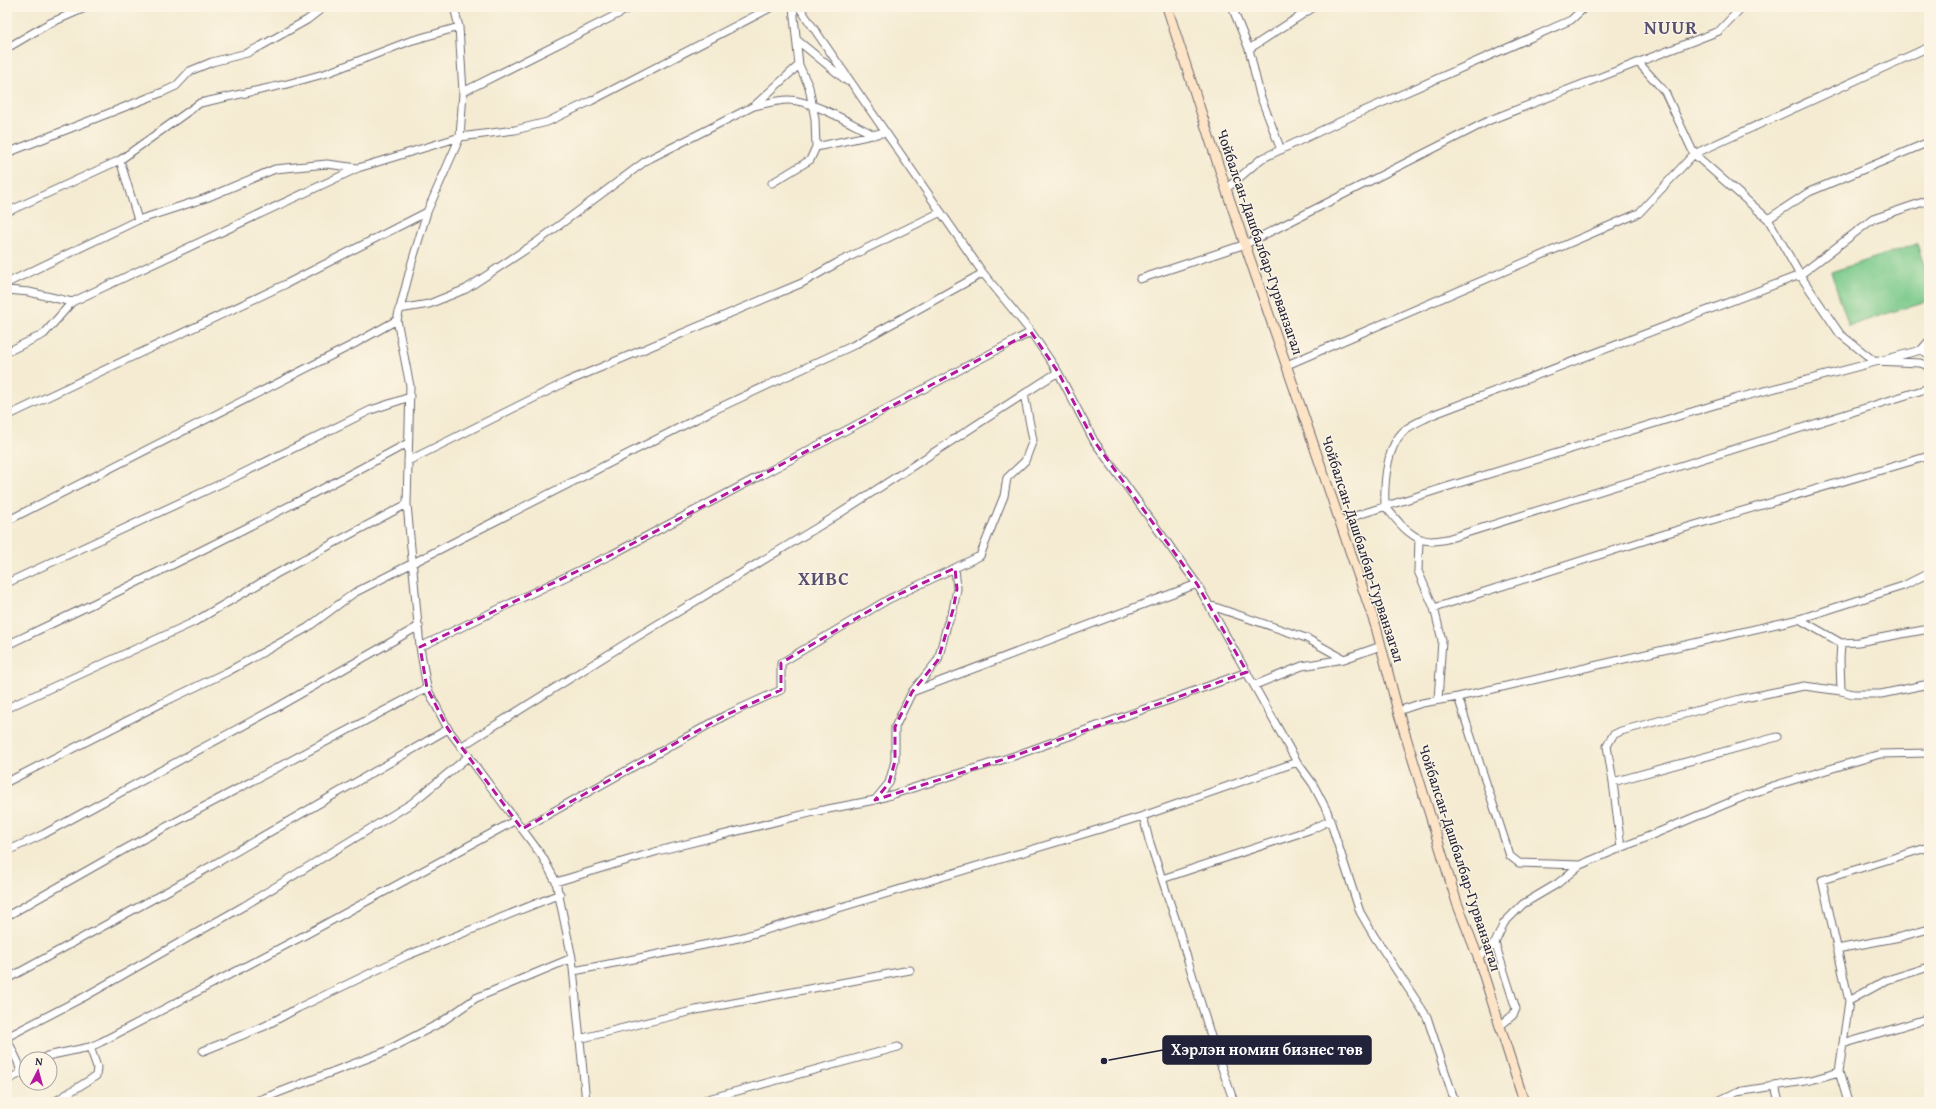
<svg xmlns="http://www.w3.org/2000/svg" width="1936" height="1109" viewBox="0 0 1936 1109" font-family="'Gentium Book Plus',serif">
<style>
.green{fill:#79c98a;stroke:#4e7662}
.lines{fill:none;stroke-linecap:round;stroke-linejoin:round}
.street-casing{stroke:#6c6870;stroke-width:9}
.secondary-casing{stroke:#6c6870;stroke-width:11}
.street{stroke:#fff;stroke-width:7}
.secondary{stroke:#fee4c6;stroke-width:9}
.marked{fill:none;stroke:#b5179e;stroke-width:3;stroke-dasharray:8 5;stroke-linejoin:round}
.labels{text-anchor:middle;stroke-width:3;stroke-linejoin:round;paint-order:stroke}
.street-label{font-size:15px;fill:#22223b;stroke:#fcf5e5}
.district-label{font-size:19px;font-weight:bold;letter-spacing:1px;fill:#575070;stroke:#fcf5e5}
.leader{fill:none;stroke:#22223b;stroke-width:1.5}
.callout-dot{fill:#22223b;stroke:#fcf5e5;stroke-width:1.5}
.callout{fill:#22223b;stroke:#22223b;stroke-width:1.5}
.callout-label{font-size:16px;text-anchor:middle;font-weight:bold;fill:#fff}
</style>
<rect width="100%" height="100%" fill="#fcf5e5"/>
<filter id="ink" filterUnits="userSpaceOnUse"><feTurbulence type="fractalNoise" baseFrequency=".025" numOctaves="2"/><feDisplacementMap in="SourceGraphic" scale="8" xChannelSelector="R" yChannelSelector="G"/><feConvolveMatrix kernelMatrix="1 2 1 2 8 2 1 2 1" color-interpolation-filters="sRGB"/></filter>
<filter id="wash" filterUnits="userSpaceOnUse"><feTurbulence type="fractalNoise" baseFrequency=".012" numOctaves="4" result="noise"/><feDisplacementMap in="SourceGraphic" scale="16" xChannelSelector="R" yChannelSelector="G"/><feGaussianBlur stdDeviation="0.9" result="paint"/><feColorMatrix in="noise" values="0 0 0 0 0 0 0 0 0 0 0 0 0 0 0 0 0 1.4 0 .05"/><feComposite in="paint" operator="in"/></filter>
<g filter="url(#wash)">
<rect width="100%" height="100%" fill="#f4ebd2"/>
<path class="green" d="M1917,244L1929,281V300L1849,326L1831,272Z"/>
</g>
<g filter="url(#ink)">
<g class="lines">
<g class="street-casing">
<path id="street" d="M454,7L459,27L463,92L460,137L427,212L412,262L397,320L410,386L407,504L420,647L427,688L448,729L542,856L556,882L572,958L586,1102
M799,7L983,273L1031,332L1058,372L1094,441L1197,584L1297,762L1313,784L1327,811L1360,912L1374,936L1427,1017L1455,1102
M1232,7L1249,49L1260,95L1281,150
M797,40L847,81
M7,48L48,24L87,7
M1249,49L1314,7
M1639,63L1665,92L1694,154L1768,219L1800,275L1840,334L1874,361L1920,363L1926,365L1929,369
M463,92L632,7
M754,106C765,104 777,100 788,100C812,100 852,124 874,135
M816,147L886,132
M7,153L163,92L176,86L190,71L212,62L247,53L261,46L307,20L324,7
M120,160L200,103L287,84L327,73L410,41L459,27
M772,183L810,160L816,147L815,119L809,87L799,65L793,7
M1226,189L1261,159L1352,116L1571,20L1585,7
M1929,200L1873,219L1800,275L1432,415C1423,420 1412,424 1405,430C1386,446 1384,484 1385,506C1397,520 1411,541 1431,541C1436,541 1442,540 1447,539L1929,388
M7,212L120,160L138,220
M1768,219L1809,192L1929,142
M1140,279L1246,244L1490,120L1719,31L1742,7
M7,283L138,220L206,198L275,169L327,164L358,168
M7,290L29,292L72,302
M399,309L429,304L466,289L534,244L647,160L754,106L799,65
M1921,350L1929,341
M7,352L44,334L72,302L358,168L460,137L515,130L547,122L591,101L772,7
M1287,365L1639,213L1694,154L1929,47
M7,416L286,284L427,212
M408,461L566,382L802,283L837,263L941,212
M7,521L354,344L397,320
M1342,523L1358,515L1443,488L1734,399L1921,350L1929,354
M1419,539L1418,571L1434,608L1442,640L1438,700
M7,583L233,478L371,410L410,397
M1209,605L1306,638L1344,659L1381,646
M1434,608L1671,532L1929,456
M1799,619L1903,586L1929,573
M7,645C142,581 276,515 408,443
M420,647L611,555L1031,332
M1255,685L1302,666L1344,659
M1841,691L1840,659L1841,643
M912,692L1197,584
M1458,697L1510,856L1519,863L1580,865L1745,796L1773,786L1880,754L1929,753
M7,708L194,622L276,574L407,504
M1398,711L1422,703L1458,697L1799,619L1841,643L1858,642L1929,629
M462,746L625,644L831,519L1058,372
M7,782L164,702L227,672L307,628L354,593L712,411L852,346L983,273
M1613,782L1777,737
M875,800L889,783L895,761V727L912,692L938,660L947,625L953,610L957,589L955,568
M1143,816L1149,840L1176,921L1212,1040L1234,1102
M522,829L726,715L781,690V663L889,599L980,556L1004,496L1007,478L1025,461L1033,440L1024,394
M1621,848L1613,782L1607,746L1613,735L1621,731L1740,699L1804,686L1841,691L1853,694H1881L1929,684
M7,851L44,834L274,709L419,626
M1162,879L1312,829L1331,820
M556,882L658,851L818,811L875,800L1014,756L1247,672
M7,916L134,844L427,688
M1495,943L1516,1009L1513,1015L1500,1026
M1837,949L1900,937L1929,929
M1478,957L1495,943L1504,923L1523,904L1557,884L1580,865
M574,971L739,938L1143,816L1297,762
M7,979L173,888L448,729
M1849,1001L1887,980L1929,967
M7,1037L84,997L244,906L412,803L469,756
M7,1039L18,1062L21,1073L26,1070
M579,1039L696,1010L910,970
M1843,1044L1929,1018
M203,1051L265,1026L298,1008L406,956L560,894
M42,1059L47,1056L90,1047L101,1042L305,935L516,820
M7,1080L21,1073
M1775,1086L1779,1102
M54,1102L96,1076L97,1067L90,1047
M254,1102L384,1052L440,1023L476,998L572,958
M697,1102L898,1047
M1716,1102L1737,1092L1811,1080L1839,1072
M1848,1102L1839,1072L1849,1001L1822,880L1929,847"/>
</g>
<g class="secondary-casing">
<path id="secondary" d="M1167,7L1226,189L1376,627L1398,711L1457,903L1478,957L1524,1102"/>
</g>
<use href="#street" class="street"/>
<use href="#secondary" class="secondary"/>
</g>
</g>
<path class="marked" d="M1031,332L1058,372L1094,441L1197,584L1247,672L1014,756L875,800L889,783L895,761V727L912,692L938,660L953,610L957,589L955,568L889,599L781,663V690L726,715L522,829L448,729L427,688L420,647L611,555Z"/>
<g class="labels">
<g class="street-label">
<text transform="translate(1260 242) rotate(71)" y="5">Чойбалсан-Дашбалбар-Гурванзагал</text>
<text transform="translate(1363 549) rotate(72)" y="5">Чойбалсан-Дашбалбар-Гурванзагал</text>
<text transform="translate(1460 858) rotate(72)" y="5">Чойбалсан-Дашбалбар-Гурванзагал</text>
</g>
<g class="district-label">
<text x="1671" y="34">NUUR</text>
<text x="824" y="585">ХИВС</text>
</g>
</g>
<path class="leader" d="M1104 1061L1163 1050"/>
<circle class="callout-dot" cx="1104" cy="1061" r="4"/>
<rect class="callout" x="1163" y="1036" width="208" height="28" rx="4"/>
<g class="callout-label">
<text x="1267" y="1055">Хэрлэн номин бизнес төв</text>
</g>
<rect width="1936" height="1109" fill="none" stroke="#fcf5e5" stroke-width="24"/>
<g transform="translate(38 1071) rotate(6)"><circle r="19" fill="#fcf5e5" stroke="#a5a1a1"/>
<path d="M0-3L7 15L0 10L-7 15Z" fill="#b5179e"/>
<text y="-6" font-size="11" font-weight="bold" text-anchor="middle" fill="#22223b">N</text>
</g>
</svg>
